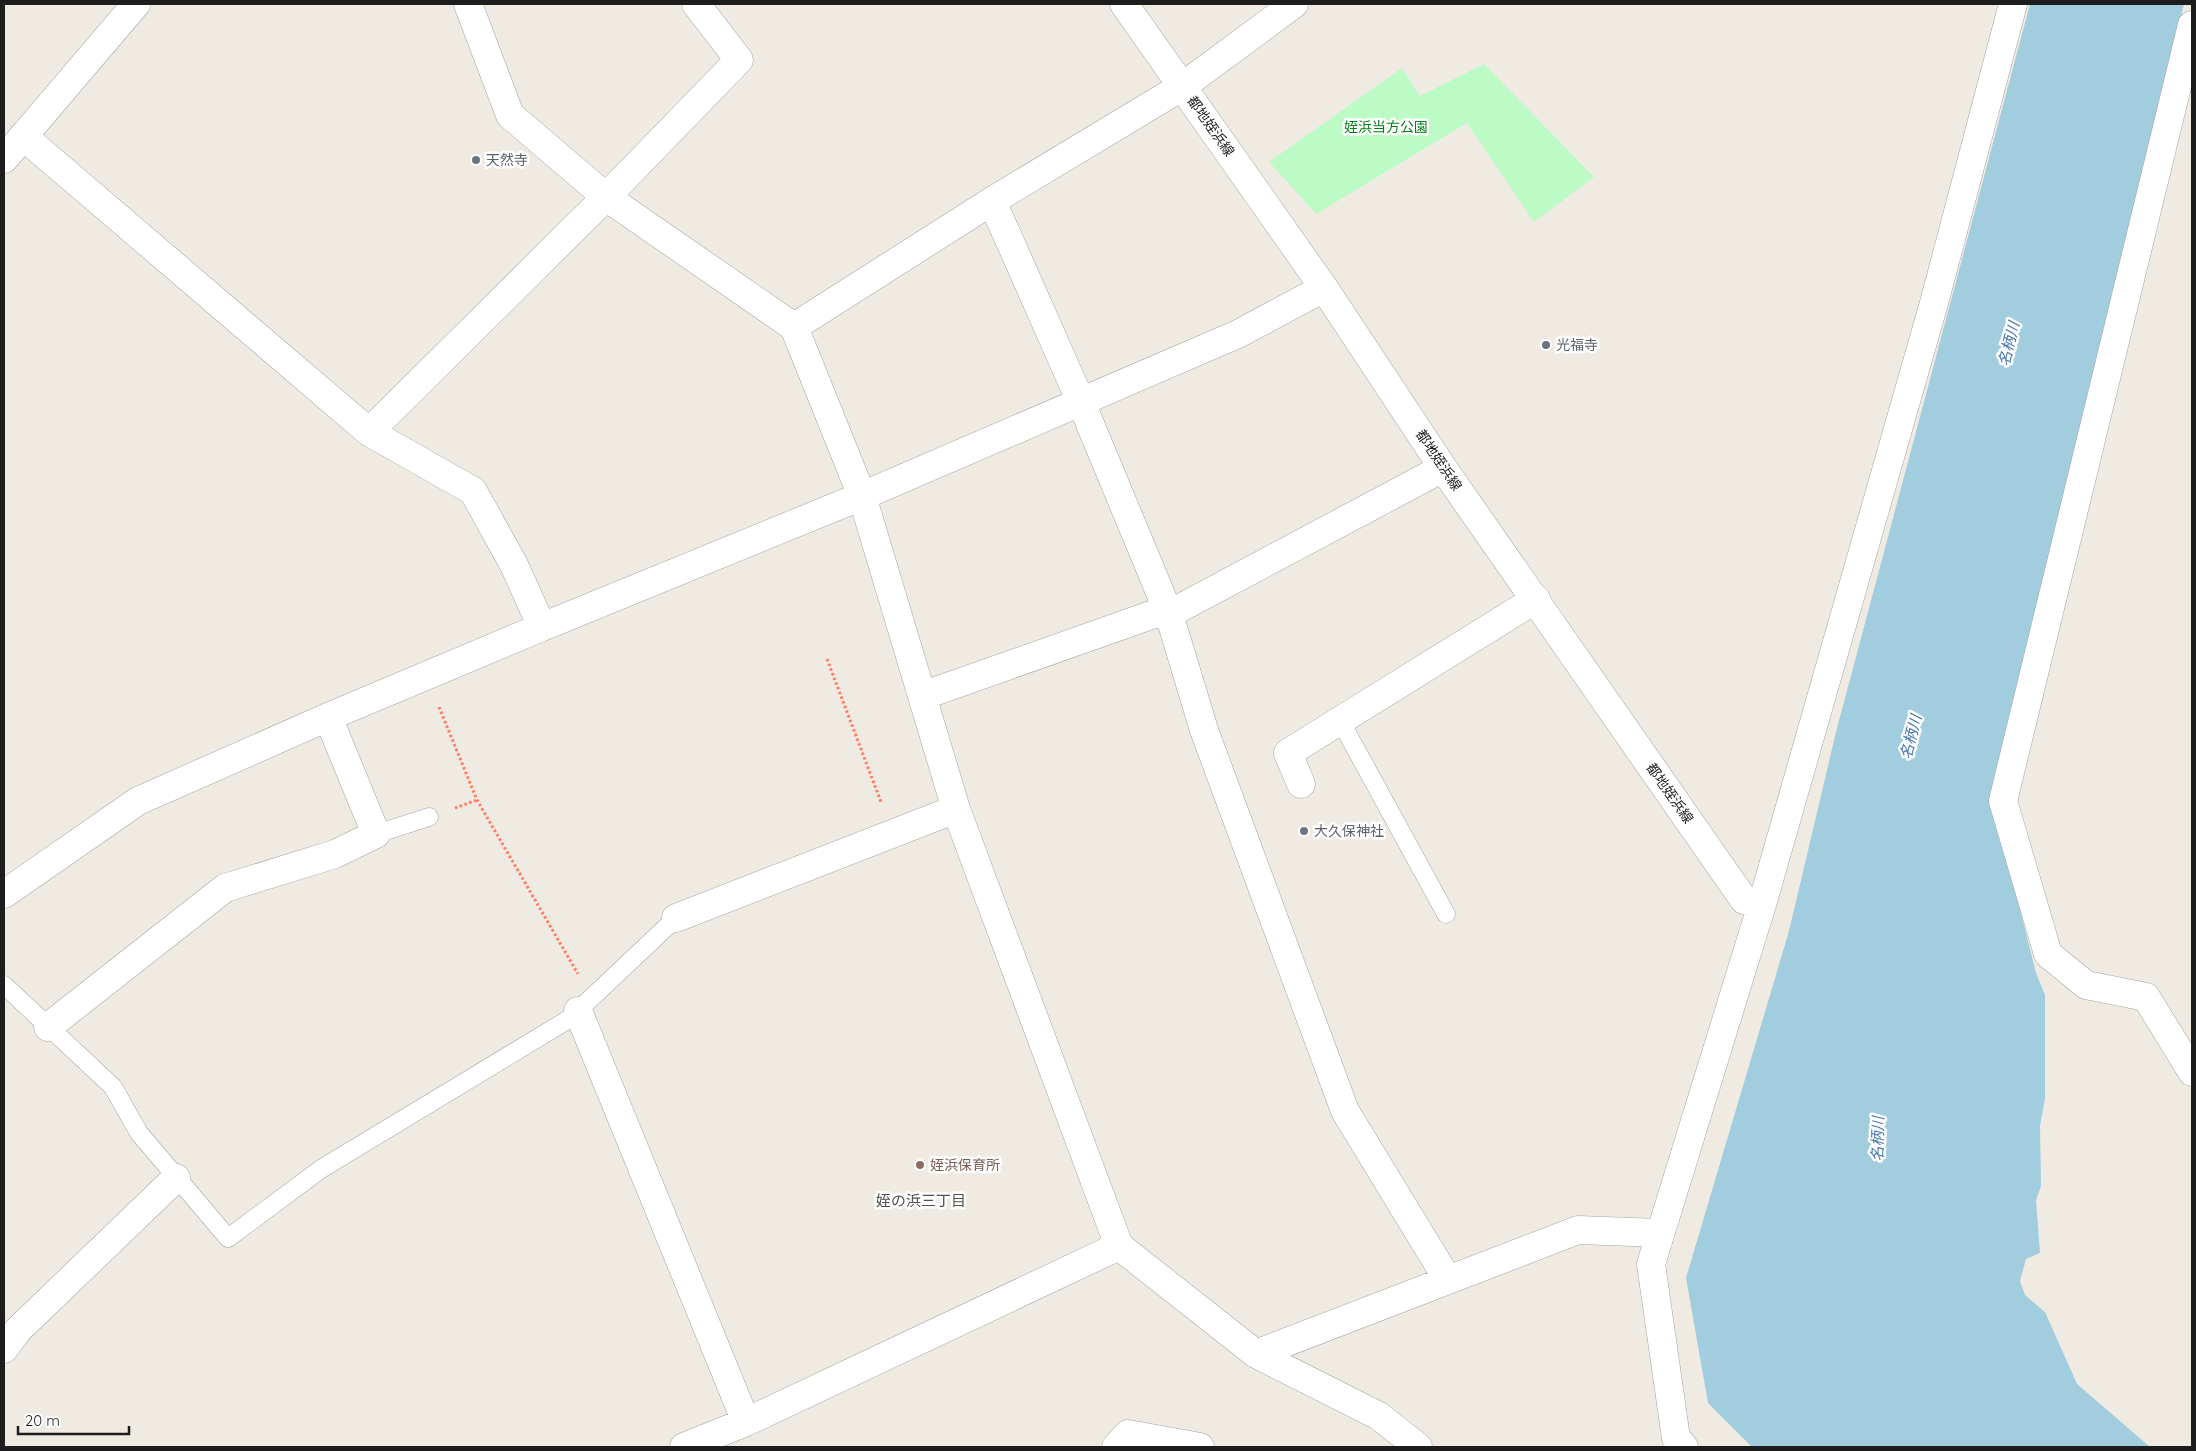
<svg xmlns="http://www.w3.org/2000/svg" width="2196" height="1451" viewBox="0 0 2196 1451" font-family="Quicksand,'Noto Sans JP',sans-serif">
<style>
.park{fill:#bdfbc6}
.water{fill:#a1cddf}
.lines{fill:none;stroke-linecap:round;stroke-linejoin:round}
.service-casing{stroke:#a4a4a4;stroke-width:19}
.minor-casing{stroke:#a4a4a4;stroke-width:29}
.path{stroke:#ff7d63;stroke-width:3;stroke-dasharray:2.5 2.5;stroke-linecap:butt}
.service{stroke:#fff;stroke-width:18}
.minor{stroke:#fff;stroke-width:28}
.worship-dot{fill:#6b7280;stroke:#fff;stroke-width:2}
.education-dot{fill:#8d6e63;stroke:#fff;stroke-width:2}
.labels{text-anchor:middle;stroke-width:5;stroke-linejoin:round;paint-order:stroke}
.street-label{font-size:14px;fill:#1d1d1d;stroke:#fff}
.park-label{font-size:14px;fill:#077f18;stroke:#fff}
.worship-label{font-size:14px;fill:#5b616d;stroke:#fff;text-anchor:start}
.education-label{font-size:14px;fill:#785e54;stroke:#fff;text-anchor:start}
.water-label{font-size:15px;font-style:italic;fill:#4675b0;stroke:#fff}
.neighbourhood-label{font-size:15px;fill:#505050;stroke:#fff}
</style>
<rect width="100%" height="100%" fill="#efebe2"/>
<path class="park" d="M1484,64L1594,177L1534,222L1467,123L1316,214L1269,162L1402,68L1420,96Z"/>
<path class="water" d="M2030,4H2184L1993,803L2036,973L2045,995V1098L2040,1126L2041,1186L2036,1200L2040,1253L2026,1259L2020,1281L2025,1295L2045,1312L2077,1384L2150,1447H1752L1708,1403L1686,1278L1789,931L1836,732Z"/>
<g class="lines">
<g class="service-casing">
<path id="service" d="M1341,722L1446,914
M376,834L429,817
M4,985L113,1087L139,1133L228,1238L321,1169L569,1019L676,918"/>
</g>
<g class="minor-casing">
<path id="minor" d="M468,4L510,115L606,197L794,327L862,496L956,809L1119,1246L1256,1354L1578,1230L1660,1233
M1124,4L1324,288L1443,468L1744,900L1763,901
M2192,25L2003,801L2048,954L2086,985L2146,997L2192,1072
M23,136L369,432L473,491L514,565L542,627L862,496L1238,334L1324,288
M4,159L136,4
M992,201L1081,402L1169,614L1204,730L1345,1111L1448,1280
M794,327L992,201L1183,86L1294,4
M369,432L606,197L739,60L696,4
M922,696L1154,614H1169L1443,468
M1301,784L1288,753L1536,599
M4,894L138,801L328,717L542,627
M676,918L956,809
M578,1011L746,1422L684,1447
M48,1027L225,888L335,854L376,834L328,717
M4,1349L18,1330L176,1178
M1256,1354L1379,1416L1418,1447
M746,1422L1119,1246
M1116,1447L1128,1434L1200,1447
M1684,1447L1676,1438L1651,1264L1763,901L1934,303L2013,4"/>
</g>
<path class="path" d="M827,659L881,802
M439,707L477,800L578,974
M455,808L477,800"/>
<use href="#service" class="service"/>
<use href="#minor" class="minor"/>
</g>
<g class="worship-dot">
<circle cx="476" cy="160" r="5"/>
<circle cx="1546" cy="345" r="5"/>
<circle cx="1304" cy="831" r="5"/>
</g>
<circle class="education-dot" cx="920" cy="1165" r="5"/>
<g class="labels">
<g class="street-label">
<text transform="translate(1211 126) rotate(55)" y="5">都地姪浜線</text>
<text transform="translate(1439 460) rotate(56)" y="5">都地姪浜線</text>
<text transform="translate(1670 793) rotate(55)" y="5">都地姪浜線</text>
</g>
<g class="park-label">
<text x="1386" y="132">姪浜当方公園</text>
</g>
<g class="worship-label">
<text x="486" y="165">天然寺</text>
<text x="1556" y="350">光福寺</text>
<text x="1314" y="836">大久保神社</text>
</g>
<g class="education-label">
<text x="930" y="1170">姪浜保育所</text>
</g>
<g class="water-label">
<text transform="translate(2009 344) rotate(-76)" y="5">名柄川</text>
<text transform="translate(1911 737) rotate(-76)" y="5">名柄川</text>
<text transform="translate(1878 1139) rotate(-89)" y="5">名柄川</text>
</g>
<g class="neighbourhood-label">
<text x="921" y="1206">姪の浜三丁目</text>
</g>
</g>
<rect width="2196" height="1451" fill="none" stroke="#1d1d1d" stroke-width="10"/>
<path d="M18 1426v8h111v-8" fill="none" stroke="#1d1d1d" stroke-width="2.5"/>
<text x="25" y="1426" font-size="15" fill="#1d1d1d" stroke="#ffffff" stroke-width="4" paint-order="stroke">20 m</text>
</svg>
